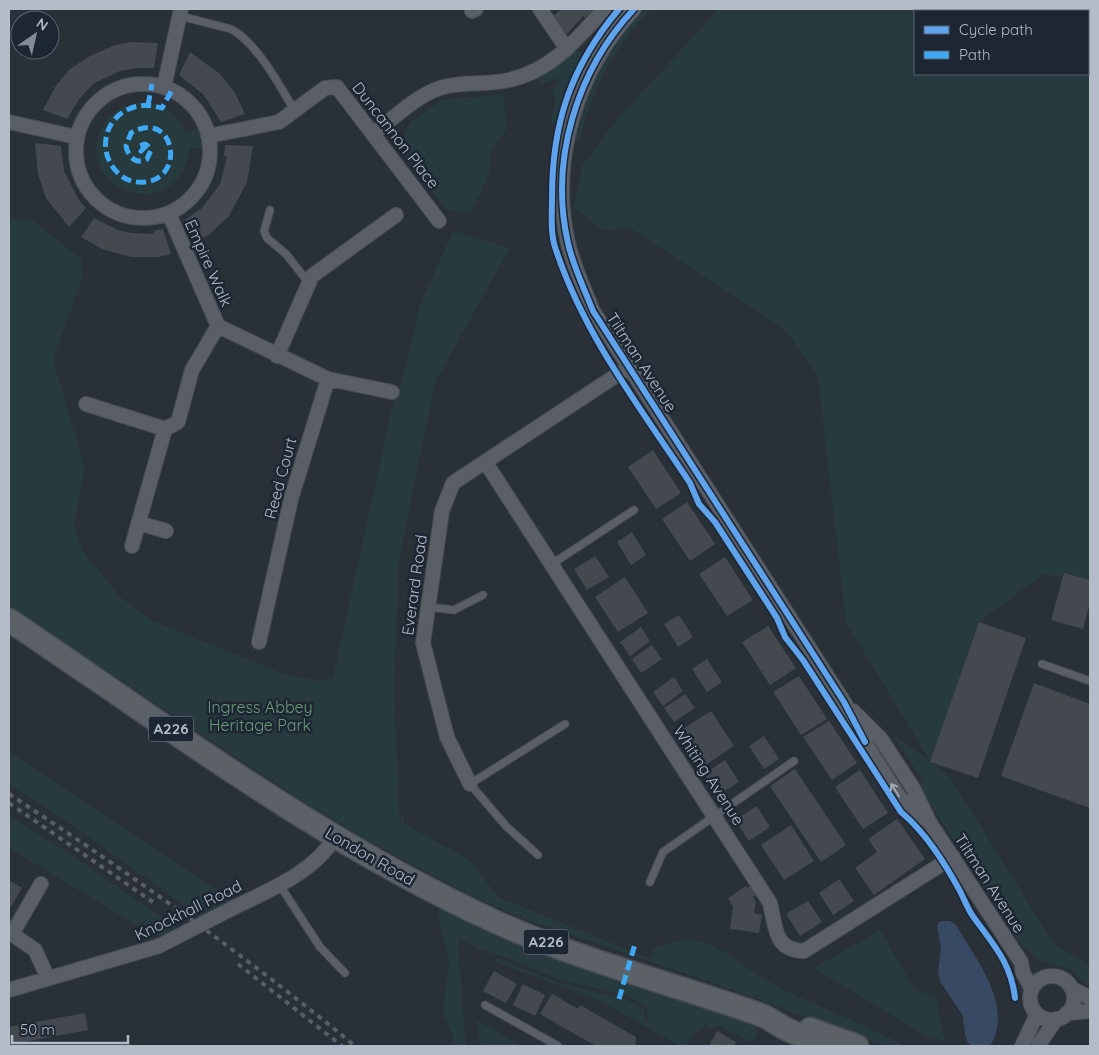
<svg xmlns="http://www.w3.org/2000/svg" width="1099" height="1055" viewBox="0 0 1099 1055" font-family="Quicksand,sans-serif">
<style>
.green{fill:#273a3e;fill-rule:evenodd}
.water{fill:#384963}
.building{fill:#444950}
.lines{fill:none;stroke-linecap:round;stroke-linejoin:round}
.lane-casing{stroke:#484c53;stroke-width:9}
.street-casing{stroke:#484c53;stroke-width:16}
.primary-casing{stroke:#484c55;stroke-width:25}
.lane{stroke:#5a5e66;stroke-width:7}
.street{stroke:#5a5e66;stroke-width:14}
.primary{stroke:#5c6168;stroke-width:22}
.rail{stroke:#595d64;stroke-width:4;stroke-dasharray:5 5;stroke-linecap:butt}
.street-bridge-casing{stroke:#484c53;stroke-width:16;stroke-linecap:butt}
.street-bridge{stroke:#5a5e66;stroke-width:14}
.quiet{stroke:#3fa9f5;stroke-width:5;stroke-dasharray:10 5;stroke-linecap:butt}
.cycleway-casing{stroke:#1d2633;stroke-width:9}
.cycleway{stroke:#60a3ed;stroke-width:6}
.oneway{stroke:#a2a9b5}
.labels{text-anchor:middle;stroke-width:5;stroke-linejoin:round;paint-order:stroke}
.shield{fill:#1d2633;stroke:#878f9c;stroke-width:1}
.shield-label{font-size:15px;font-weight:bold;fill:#b4bcc9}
.street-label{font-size:16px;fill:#b4bcc9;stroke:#1d2633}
.park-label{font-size:16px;fill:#6b9a76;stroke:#1d2633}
</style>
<rect width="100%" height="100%" fill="#2a3038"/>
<path class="green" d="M645,9H651C614,47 592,89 580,140L575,139C587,89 609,46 645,9Z
M719,9H1090V583L1044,574L979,622L931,762L950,777L1054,944L1090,965V988L1071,969L1041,961L1022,947L993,898L979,880L919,786L924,782L892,734L930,761L846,623L818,376L785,330L630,228L602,230L574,208L582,166L618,118ZM915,11H1088V74H915Z
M574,46L583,53L569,79L555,123H550L556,99L551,93L559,80L555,78L542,84L538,80L542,77L543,73Z
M503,94L507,128L492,150L489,173L482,190L472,210L464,213L444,208L399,147L410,122L442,100Z
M143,102C164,104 177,113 186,132L198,128L203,149L190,148C178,230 70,190 102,127C110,111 126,104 143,102Z
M9,219L33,221L81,259L83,277L53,359L85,468L74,526L85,554L119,596L151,620L285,674L319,681L333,677L391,412L401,385L420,304L453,231L510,248L436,381L412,495L399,563L394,688L400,824L403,812V823L406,825L469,859L498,897L651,959L654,948C665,945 679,938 691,939C720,943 743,967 768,981C812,1005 861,1022 905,1046H885L716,984L525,919L478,899L363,838L298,798L9,607Z
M9,752L240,905L207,922L62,818L9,785Z
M9,815L73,856L185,933L174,939L153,935L9,848Z
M439,907L740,1019L756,1027L758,1034L752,1042L717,1025L713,1029L705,1024L698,1033H695L687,1046H680L602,1002L494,961L496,958L559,983L626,999L644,1010L646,1021L654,1025L648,1021L647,1007L626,995L561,980L501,956L479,949L460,939L458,945L466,1046H454V1039L443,1014L449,962L439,920Z
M880,930L915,990L936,997L945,1041L926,1036L814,968Z
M476,1020L522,1046H481Z"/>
<path class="water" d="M941,921H950L956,925C975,958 1015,1007 990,1046H973L968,1043L965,1035L963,1016L940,981L938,971L941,949L937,925Z"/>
<path class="building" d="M562,9H591L592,10L585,18L583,16L568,33H563L552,17Z
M130,42L158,43L154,68H137L120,71L93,84L80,98L67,119L43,110L55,87L70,69L90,56L115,45Z
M190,52L220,74L235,93L245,114L221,122L203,94L179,75Z
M35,143L61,146L64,171L79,200L86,208L69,227L46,198L38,174Z
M225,145L253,146L247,182L229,216L209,235L199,240L185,220L202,208L220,184L227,157L224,156Z
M94,218L118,230L131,233L154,234V231L163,229L171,254L159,257H131L102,249L81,237Z
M653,450L681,493L656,509L628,467Z
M687,502L715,544L690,561L662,519Z
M632,532L646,555L631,565L617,542Z
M595,556L609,577L587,590L574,569Z
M725,557L753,600L727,616L699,574Z
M1064,573L1090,580V603L1083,629L1051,620Z
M625,577L648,613L618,632L595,597Z
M679,615L693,637L678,647L664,624Z
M979,622L1026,638L978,778L930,762Z
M768,626L796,668L770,685L742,642Z
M641,627L650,641L630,656L620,642Z
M652,645L662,659L641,673L632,659Z
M707,659L722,682L707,692L692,669Z
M799,676L827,719L801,735L773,692Z
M674,677L683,691L663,706L653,692Z
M1034,683L1090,704V808L1001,776Z
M685,694L695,708L674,722L664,708Z
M711,711L734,746L704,766L681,730Z
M829,721L857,763L832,780L803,737Z
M764,736L779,759L764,769L749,746Z
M725,760L739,782L718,795L704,774Z
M795,769L846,845L821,862L770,786Z
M860,770L888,813L863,829L835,787Z
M757,806L770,827L749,841L735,820Z
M897,819L925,859L874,895L855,868L877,852L868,839Z
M791,825L814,861L784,880L761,845Z
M839,879L854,901L833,915L819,893Z
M9,880L22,888L9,910Z
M746,886L747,888L750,886L756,895L753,897L756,902L754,913L762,915L759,933L730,929L733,907L728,898Z
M808,901L822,922L800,936L786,914Z
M494,971L517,984L506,1003L483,991Z
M523,984L545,995L535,1016L513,1005Z
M552,994L578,1009L580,1005L636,1037L635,1044L639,1046H596L540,1014Z
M85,1013L88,1030L9,1045V1027Z
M717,1031L736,1042L734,1046H709Z"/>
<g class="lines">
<g class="lane-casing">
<path id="lane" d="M180,16L231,29C258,44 279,85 295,111
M270,210L264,231L267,238L286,254L308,282
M552,564L634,510
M428,607L454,610L483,595
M1042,664L1090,681
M538,855L506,826L470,784L565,724
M650,882L663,852L794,761
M279,884L320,947L345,973
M485,1005L558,1046"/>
</g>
<g class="street-casing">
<path id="street" d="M540,9L567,49
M634,9C577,70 549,160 568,243C573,266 584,288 593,311L844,702L868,748L900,798L930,823
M472,11L476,9
M76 151a67 67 0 1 1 134 0a67 67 0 1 1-134 0Z
M164,87L181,9
M9,122L76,137
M374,133C394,118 416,96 440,88C461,81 483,85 504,81C549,73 576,41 604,9
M208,136L279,122L325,88L337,87L439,221
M218,326L328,379L291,499L259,642
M277,356L312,276L396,215
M328,379L392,392
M86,404L165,429
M486,463L770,903C776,928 774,950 804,951L953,857
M139,523L166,531
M132,546L165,429L178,422L192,370L218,326L169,214
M853,711L881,739L913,788L930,823L1021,962L1023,973L1032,989
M470,784L447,737L423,643L442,511L453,483L629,367
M41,884L12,934L35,950L48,978
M231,909C267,891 314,873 335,837
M1030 998a22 22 0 1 1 44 0a22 22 0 1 1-44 0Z
M1071,988L1090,998
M9,990L159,946
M1067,1013L1090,1011
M1022,1046L1037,1014
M1038,1046L1056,1019"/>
</g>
<g class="primary-casing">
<path id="primary" d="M9,620C167,726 321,842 496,922C582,961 675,984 764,1016L786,1029L824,1046
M810,1029L857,1046"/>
</g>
<use href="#lane" class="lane"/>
<use href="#street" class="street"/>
<use href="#primary" class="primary"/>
<path class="rail" d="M9,794C128,872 245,955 355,1046
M9,803L153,902
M238,964L342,1046"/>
<g class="street-bridge-casing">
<path id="street-bridge" d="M159,946L231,909"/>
</g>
<use href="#street-bridge" class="street-bridge"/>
<path class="quiet" d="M148,105L152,84
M147,145L141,151L139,146L145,144C148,145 149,147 151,150L147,159C136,165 128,157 126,146L131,133C174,108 187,178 145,182C134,183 124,180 117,172C98,153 103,120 129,109C140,104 151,105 162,108L172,90
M619,999L635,944"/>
<g class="cycleway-casing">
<path id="cycleway" d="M619,9C571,66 552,123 552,197C552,214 550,234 556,250C584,335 641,409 690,483L699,504L715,522L777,618L785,637L803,660L901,812C926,833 944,862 960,891C964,899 967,907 972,915C992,943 1011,962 1015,998
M634,9C577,70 549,160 568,243C573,266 584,288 593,311L844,702L865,742"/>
</g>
<use href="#cycleway" class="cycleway"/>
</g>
<defs><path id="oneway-shaft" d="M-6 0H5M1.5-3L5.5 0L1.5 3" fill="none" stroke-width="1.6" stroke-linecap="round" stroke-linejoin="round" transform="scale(1.25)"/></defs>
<use class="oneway" href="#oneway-shaft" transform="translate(895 790) rotate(-123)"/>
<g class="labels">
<g class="shield">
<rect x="148.5" y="716.5" width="45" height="25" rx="4"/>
<rect x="523.5" y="929.5" width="45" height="25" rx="4"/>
</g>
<g class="shield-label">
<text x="171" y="734">A226</text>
<text x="546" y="947">A226</text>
</g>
<g class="street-label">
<text transform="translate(396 135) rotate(52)" y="6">Duncannon Place</text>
<text transform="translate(209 263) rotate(66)" y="6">Empire Walk</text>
<text transform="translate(642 362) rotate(57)" y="6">Tiltman Avenue</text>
<text transform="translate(280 478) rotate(-75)" y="6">Reed Court</text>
<text transform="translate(414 585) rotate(-82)" y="6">Everard Road</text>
<text transform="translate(709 775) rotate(57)" y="6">Whiting Avenue</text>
<text transform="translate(370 856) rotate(30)" y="6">London Road</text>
<text transform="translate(990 883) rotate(57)" y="6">Tiltman Avenue</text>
<text transform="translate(188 910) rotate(-26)" y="6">Knockhall Road</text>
</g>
<g class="park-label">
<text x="260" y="713">Ingress Abbey<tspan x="260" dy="18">Heritage Park</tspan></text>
</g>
</g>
<rect width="1099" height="1055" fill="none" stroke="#b4bcc9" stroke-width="20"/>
<rect x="914" y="10" width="175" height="65" fill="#1d2633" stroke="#59626f"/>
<rect x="924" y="26" width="25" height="8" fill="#60a3ed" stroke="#59626f"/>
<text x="959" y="35" font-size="15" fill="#b4bcc9">Cycle path</text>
<rect x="924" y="51" width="25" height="8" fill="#3fa9f5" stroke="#59626f"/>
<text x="959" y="60" font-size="15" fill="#b4bcc9">Path</text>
<g transform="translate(35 35) rotate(34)"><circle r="24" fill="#1d2633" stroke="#59626f"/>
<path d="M0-4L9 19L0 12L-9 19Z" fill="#848b96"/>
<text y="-8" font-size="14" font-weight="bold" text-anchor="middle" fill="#b4bcc9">N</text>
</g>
<path d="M12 1035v8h116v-8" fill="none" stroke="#b4bcc9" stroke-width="2.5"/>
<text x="20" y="1035" font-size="15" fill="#b4bcc9" stroke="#1d2633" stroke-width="4" paint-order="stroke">50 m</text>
</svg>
